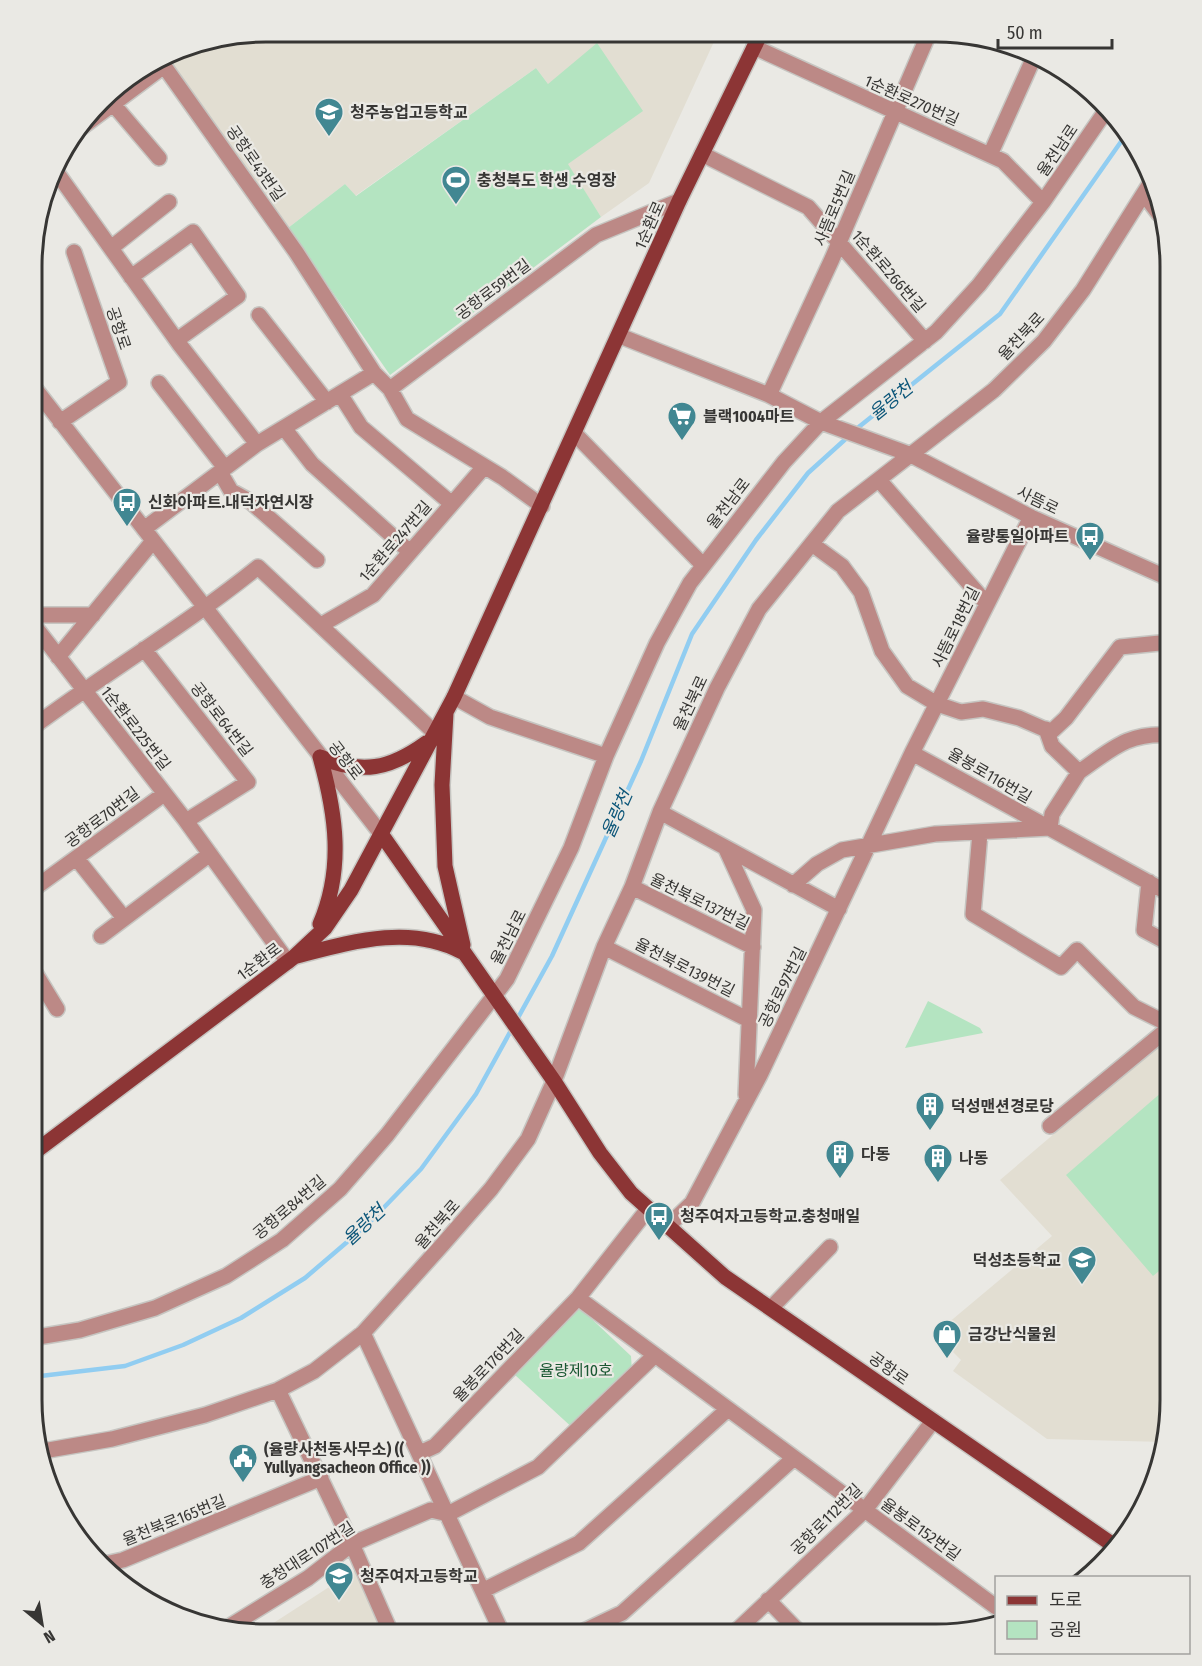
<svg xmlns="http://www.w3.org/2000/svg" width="1202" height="1666" viewBox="0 0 1202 1666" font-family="'Fira Sans Condensed','Noto Sans KR',sans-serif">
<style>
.built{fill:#e2ded2}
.green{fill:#b4e4c1}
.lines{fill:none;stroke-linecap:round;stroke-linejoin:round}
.stream{stroke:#91cdf1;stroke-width:4.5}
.minor-casing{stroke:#c6c5c1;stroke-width:18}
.major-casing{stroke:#c6c5c1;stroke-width:18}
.minor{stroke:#bc8986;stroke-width:15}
.major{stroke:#8c3535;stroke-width:15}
.labels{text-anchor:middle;stroke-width:4.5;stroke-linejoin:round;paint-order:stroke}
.street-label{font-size:16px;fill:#373634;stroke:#eae9e4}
.poi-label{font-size:16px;font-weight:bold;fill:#373634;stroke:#eae9e4;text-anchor:start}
.park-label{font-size:16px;fill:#195732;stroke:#eae9e4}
.water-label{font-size:18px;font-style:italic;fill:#0c5679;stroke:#eae9e4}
.rim{fill:none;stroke:#373634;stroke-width:3}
</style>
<rect width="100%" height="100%" fill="#eae9e4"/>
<path class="built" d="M266,32L718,33L649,183L601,217L567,164L548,84L536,68L355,196L345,184L288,228L163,59L190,44Z
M1170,1035V1416L1165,1442L1047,1439L953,1371L961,1360L935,1334L1052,1236L1000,1180Z
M357,1569L384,1633H258Z"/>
<path class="green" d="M597,43L643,111L568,164L601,217L390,375L288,228L345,184L356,196L536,68L548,84Z
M928,1001L980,1028L983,1033L905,1048Z
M1170,1085V1262L1153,1276L1066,1175Z
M579,1307L631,1356L632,1371L576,1431L515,1375Z"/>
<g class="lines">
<path class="stream" d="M32,1377L125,1366L183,1345L241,1318L305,1278L367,1225L421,1169L476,1094L552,956L641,761L692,634L756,540L808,473L860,426L1000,314L1125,136"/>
<g class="minor-casing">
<path id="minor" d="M754,47L1003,161L1043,202
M113,104L159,158
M78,130L164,66L296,252L374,373
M702,154L808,207L925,341
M990,155L1035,55
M55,170L180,345L257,444
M1144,194L1159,214
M111,248L169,202
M131,277L193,232L238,296L177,340
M259,315L327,402
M620,336L769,395L821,422L909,454L1031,517L1170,579
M159,383L225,468
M33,386L382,835
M390,389L407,419L502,477L542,506
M340,394L361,427L452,504
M769,395L832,259L929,33
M60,422L119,382L74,252
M284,428L312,464L410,552
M575,434L699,561
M220,472L231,491L251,502L317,560
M879,480L987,604
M144,529L257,444L374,373L390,389L596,235L679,201
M812,544L842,566L861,592L882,651L907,686L937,704L961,712L983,709L1019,718L1051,732L1066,718L1120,647L1170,642
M33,615H93
M33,624L186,821L288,962
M321,625L373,595L484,467
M144,649L248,782L186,821
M58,657L153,541
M454,697L490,717L606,756
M33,727C107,672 186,625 258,567L434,732
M912,753L1170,894
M1079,772C1112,749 1128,732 1170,735
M660,812L839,909
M980,833L973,914L1061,967L1077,950L1134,1007L1170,1025
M726,849L754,910L746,1095
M77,859L124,918
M1149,882L1144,930L1170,944
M793,885L817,864L842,850L935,834L1050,828L1052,814L1079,772L1052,746L1046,729
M632,887L753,947
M32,890L164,794
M101,936L210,854
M604,947L749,1020
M32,968L57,1009
M1050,1126L1170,1027
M667,1227L692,1203L760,1075L912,753L1031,517
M578,1298L996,1607
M771,1308L830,1247
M363,1333L502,1633
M32,1338L80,1330L155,1308L226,1276L282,1240L340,1189L387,1135L507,979L571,848L606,756L657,643L690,583L784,462L821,422L936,332L979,285L1043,202L1105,112
M278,1390L352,1544L391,1633
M43,1451L112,1439L205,1415L278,1390L314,1371L363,1333L443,1244L491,1189L528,1139L554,1081L604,947L632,887L660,812L717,688L759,609L838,511L994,390L1044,341L1083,290L1151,182
M420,1453L435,1446L578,1298L648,1209
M105,1564L123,1560L321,1478
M484,1590L579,1543L728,1409
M768,1600L801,1634
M224,1630L308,1578L352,1544L431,1510L448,1514L538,1467L655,1355
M580,1633L622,1613L794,1458
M733,1634L865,1510L933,1421"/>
</g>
<g class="major-casing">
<path id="major" d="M446,713L442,785L445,866L463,945
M320,757C336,814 344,868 320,924
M320,757C362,775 390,769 426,743
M382,835L554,1081L600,1153L631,1193L725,1277L1116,1547
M297,956C351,942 410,924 462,952
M32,1154L294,957L325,928L351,890L454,697L679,201L761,33"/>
</g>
<use href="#minor" class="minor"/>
<use href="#major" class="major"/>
</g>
<defs>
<g id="school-pin" transform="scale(1.5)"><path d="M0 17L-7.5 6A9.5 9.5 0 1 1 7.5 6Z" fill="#418792" stroke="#eae9e4"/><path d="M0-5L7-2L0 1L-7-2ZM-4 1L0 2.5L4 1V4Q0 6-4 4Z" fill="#fff"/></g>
<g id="stadium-pin" transform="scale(1.5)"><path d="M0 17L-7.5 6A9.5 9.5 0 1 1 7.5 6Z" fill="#418792" stroke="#eae9e4"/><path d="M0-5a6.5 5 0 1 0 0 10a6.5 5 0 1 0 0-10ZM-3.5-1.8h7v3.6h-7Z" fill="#fff"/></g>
<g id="supermarket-pin" transform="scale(1.5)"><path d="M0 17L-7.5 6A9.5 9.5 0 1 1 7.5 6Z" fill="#418792" stroke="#eae9e4"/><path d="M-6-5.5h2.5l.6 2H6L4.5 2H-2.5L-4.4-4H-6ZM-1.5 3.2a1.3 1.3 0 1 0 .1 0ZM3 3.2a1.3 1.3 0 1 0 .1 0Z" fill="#fff"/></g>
<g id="bus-pin" transform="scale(1.5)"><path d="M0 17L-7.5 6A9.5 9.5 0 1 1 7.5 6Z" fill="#418792" stroke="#eae9e4"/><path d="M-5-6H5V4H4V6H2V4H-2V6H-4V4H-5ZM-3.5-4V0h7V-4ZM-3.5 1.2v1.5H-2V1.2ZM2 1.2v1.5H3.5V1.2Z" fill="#fff"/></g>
<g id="building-pin" transform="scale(1.5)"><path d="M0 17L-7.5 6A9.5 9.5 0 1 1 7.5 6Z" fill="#418792" stroke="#eae9e4"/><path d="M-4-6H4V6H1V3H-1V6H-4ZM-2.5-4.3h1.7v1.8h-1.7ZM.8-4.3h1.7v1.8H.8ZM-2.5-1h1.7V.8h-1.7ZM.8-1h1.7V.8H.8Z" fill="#fff"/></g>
<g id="shop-pin" transform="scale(1.5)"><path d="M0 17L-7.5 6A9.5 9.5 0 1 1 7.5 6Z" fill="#418792" stroke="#eae9e4"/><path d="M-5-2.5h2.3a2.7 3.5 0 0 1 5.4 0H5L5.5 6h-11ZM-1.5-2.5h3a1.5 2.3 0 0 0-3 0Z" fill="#fff"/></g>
<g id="civic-pin" transform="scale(1.5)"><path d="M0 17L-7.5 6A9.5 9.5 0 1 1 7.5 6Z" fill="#418792" stroke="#eae9e4"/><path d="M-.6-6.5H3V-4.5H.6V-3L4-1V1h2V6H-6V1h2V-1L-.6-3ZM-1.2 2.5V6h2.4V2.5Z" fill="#fff"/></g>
</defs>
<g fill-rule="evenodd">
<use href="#school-pin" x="329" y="112"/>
<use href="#stadium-pin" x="456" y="180"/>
<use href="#supermarket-pin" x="682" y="416"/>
<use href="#bus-pin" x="127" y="502"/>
<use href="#bus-pin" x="1090" y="536"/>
<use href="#building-pin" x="930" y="1106"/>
<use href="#building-pin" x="840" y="1154"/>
<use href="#building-pin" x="938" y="1158"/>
<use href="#bus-pin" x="659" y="1216"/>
<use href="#school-pin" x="1082" y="1260"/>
<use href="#shop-pin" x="947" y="1334"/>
<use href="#civic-pin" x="243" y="1458"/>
<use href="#school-pin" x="339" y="1576"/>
</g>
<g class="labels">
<g class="street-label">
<text transform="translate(912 100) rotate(24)" y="6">1순환로270번길</text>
<text transform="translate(1057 150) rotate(-56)" y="6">율천남로</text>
<text transform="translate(256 163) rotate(55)" y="6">공항로43번길</text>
<text transform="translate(834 208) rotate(-67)" y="6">사뜸로5번길</text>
<text transform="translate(649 225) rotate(-66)" y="6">1순환로</text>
<text transform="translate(889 271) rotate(49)" y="6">1순환로266번길</text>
<text transform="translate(493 289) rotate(-37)" y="6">공항로59번길</text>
<text transform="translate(119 328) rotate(71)" y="6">공항로</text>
<text transform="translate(1021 336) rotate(-47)" y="6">율천북로</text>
<text transform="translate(1038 500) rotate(26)" y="6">사뜸로</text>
<text transform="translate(728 503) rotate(-52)" y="6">율천남로</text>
<text transform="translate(395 541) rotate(-49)" y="6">1순환로247번길</text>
<text transform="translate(955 627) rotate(-64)" y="6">사뜸로18번길</text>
<text transform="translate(690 703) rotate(-65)" y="6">율천북로</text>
<text transform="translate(222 719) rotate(52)" y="6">공항로64번길</text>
<text transform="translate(136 728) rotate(52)" y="6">1순환로225번길</text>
<text transform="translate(346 760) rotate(52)" y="6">공항로</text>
<text transform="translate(990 775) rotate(30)" y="6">율봉로116번길</text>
<text transform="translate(102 817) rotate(-37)" y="6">공항로70번길</text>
<text transform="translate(700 901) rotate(26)" y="6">율천북로137번길</text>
<text transform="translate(508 937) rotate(-63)" y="6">율천남로</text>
<text transform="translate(259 961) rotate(-37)" y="6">1순환로</text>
<text transform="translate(685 967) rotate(27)" y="6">율천북로139번길</text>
<text transform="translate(782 987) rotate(-64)" y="6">공항로97번길</text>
<text transform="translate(289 1207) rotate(-40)" y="6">공항로84번길</text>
<text transform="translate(437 1224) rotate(-49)" y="6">율천북로</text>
<text transform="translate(488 1365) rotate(-46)" y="6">율봉로176번길</text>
<text transform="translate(889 1368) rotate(35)" y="6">공항로</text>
<text transform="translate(826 1519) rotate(-45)" y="6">공항로112번길</text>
<text transform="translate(174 1520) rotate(-22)" y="6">율천북로165번길</text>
<text transform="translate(921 1529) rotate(36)" y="6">율봉로152번길</text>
<text transform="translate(307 1555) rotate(-33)" y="6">충청대로107번길</text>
</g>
<g class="poi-label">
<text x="350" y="118">청주농업고등학교</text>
<text x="477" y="186">충청북도 학생 수영장</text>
<text x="703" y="422">블랙1004마트</text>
<text x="148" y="508">신화아파트.내덕자연시장</text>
<text x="1069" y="542" text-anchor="end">율량통일아파트</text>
<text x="951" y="1112">덕성맨션경로당</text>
<text x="861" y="1160">다동</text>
<text x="959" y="1164">나동</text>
<text x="680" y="1222">청주여자고등학교.충청매일</text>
<text x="1061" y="1266" text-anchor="end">덕성초등학교</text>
<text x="968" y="1340">금강난식물원</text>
<text x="264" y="1455">(율량사천동사무소) ((<tspan x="264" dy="18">Yullyangsacheon Office ))</tspan></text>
<text x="360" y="1582">청주여자고등학교</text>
</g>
<g class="park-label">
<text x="576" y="1376">율량제10호</text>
</g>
<g class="water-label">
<text transform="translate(891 401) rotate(-39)" y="6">율량천</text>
<text transform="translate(617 814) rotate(-66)" y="6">율량천</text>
<text transform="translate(364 1225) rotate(-43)" y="6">율량천</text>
</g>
</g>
<path d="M0 0H1202V1666H0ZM266 42H936A224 224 0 0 1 1160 266V1400A224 224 0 0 1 936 1624H266A224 224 0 0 1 42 1400V266A224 224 0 0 1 266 42Z" fill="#eae9e4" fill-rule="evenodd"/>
<path class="rim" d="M266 42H936A224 224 0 0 1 1160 266V1400A224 224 0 0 1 936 1624H266A224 224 0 0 1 42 1400V266A224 224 0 0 1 266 42Z"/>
<rect x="995" y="1576" width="195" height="78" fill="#eae9e4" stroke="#a2a19e" stroke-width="1.5"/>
<rect x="1007" y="1596" width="30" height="9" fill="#8c3535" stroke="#a2a19e" stroke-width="1.5"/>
<text x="1049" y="1606" font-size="18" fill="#373634">도로</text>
<rect x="1007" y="1621" width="30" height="18" fill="#b4e4c1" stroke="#a2a19e" stroke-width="1.5"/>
<text x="1049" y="1636" font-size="18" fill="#373634">공원</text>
<g transform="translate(42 1624) rotate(150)" stroke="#eae9e4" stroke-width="4.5" paint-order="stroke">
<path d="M0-4.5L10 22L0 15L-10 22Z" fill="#373634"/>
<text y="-9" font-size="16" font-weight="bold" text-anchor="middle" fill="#373634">N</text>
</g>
<path d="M998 39v9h114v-9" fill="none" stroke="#373634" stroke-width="3"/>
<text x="1007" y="39" font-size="18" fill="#373634" stroke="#eae9e4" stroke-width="4.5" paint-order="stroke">50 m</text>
</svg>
